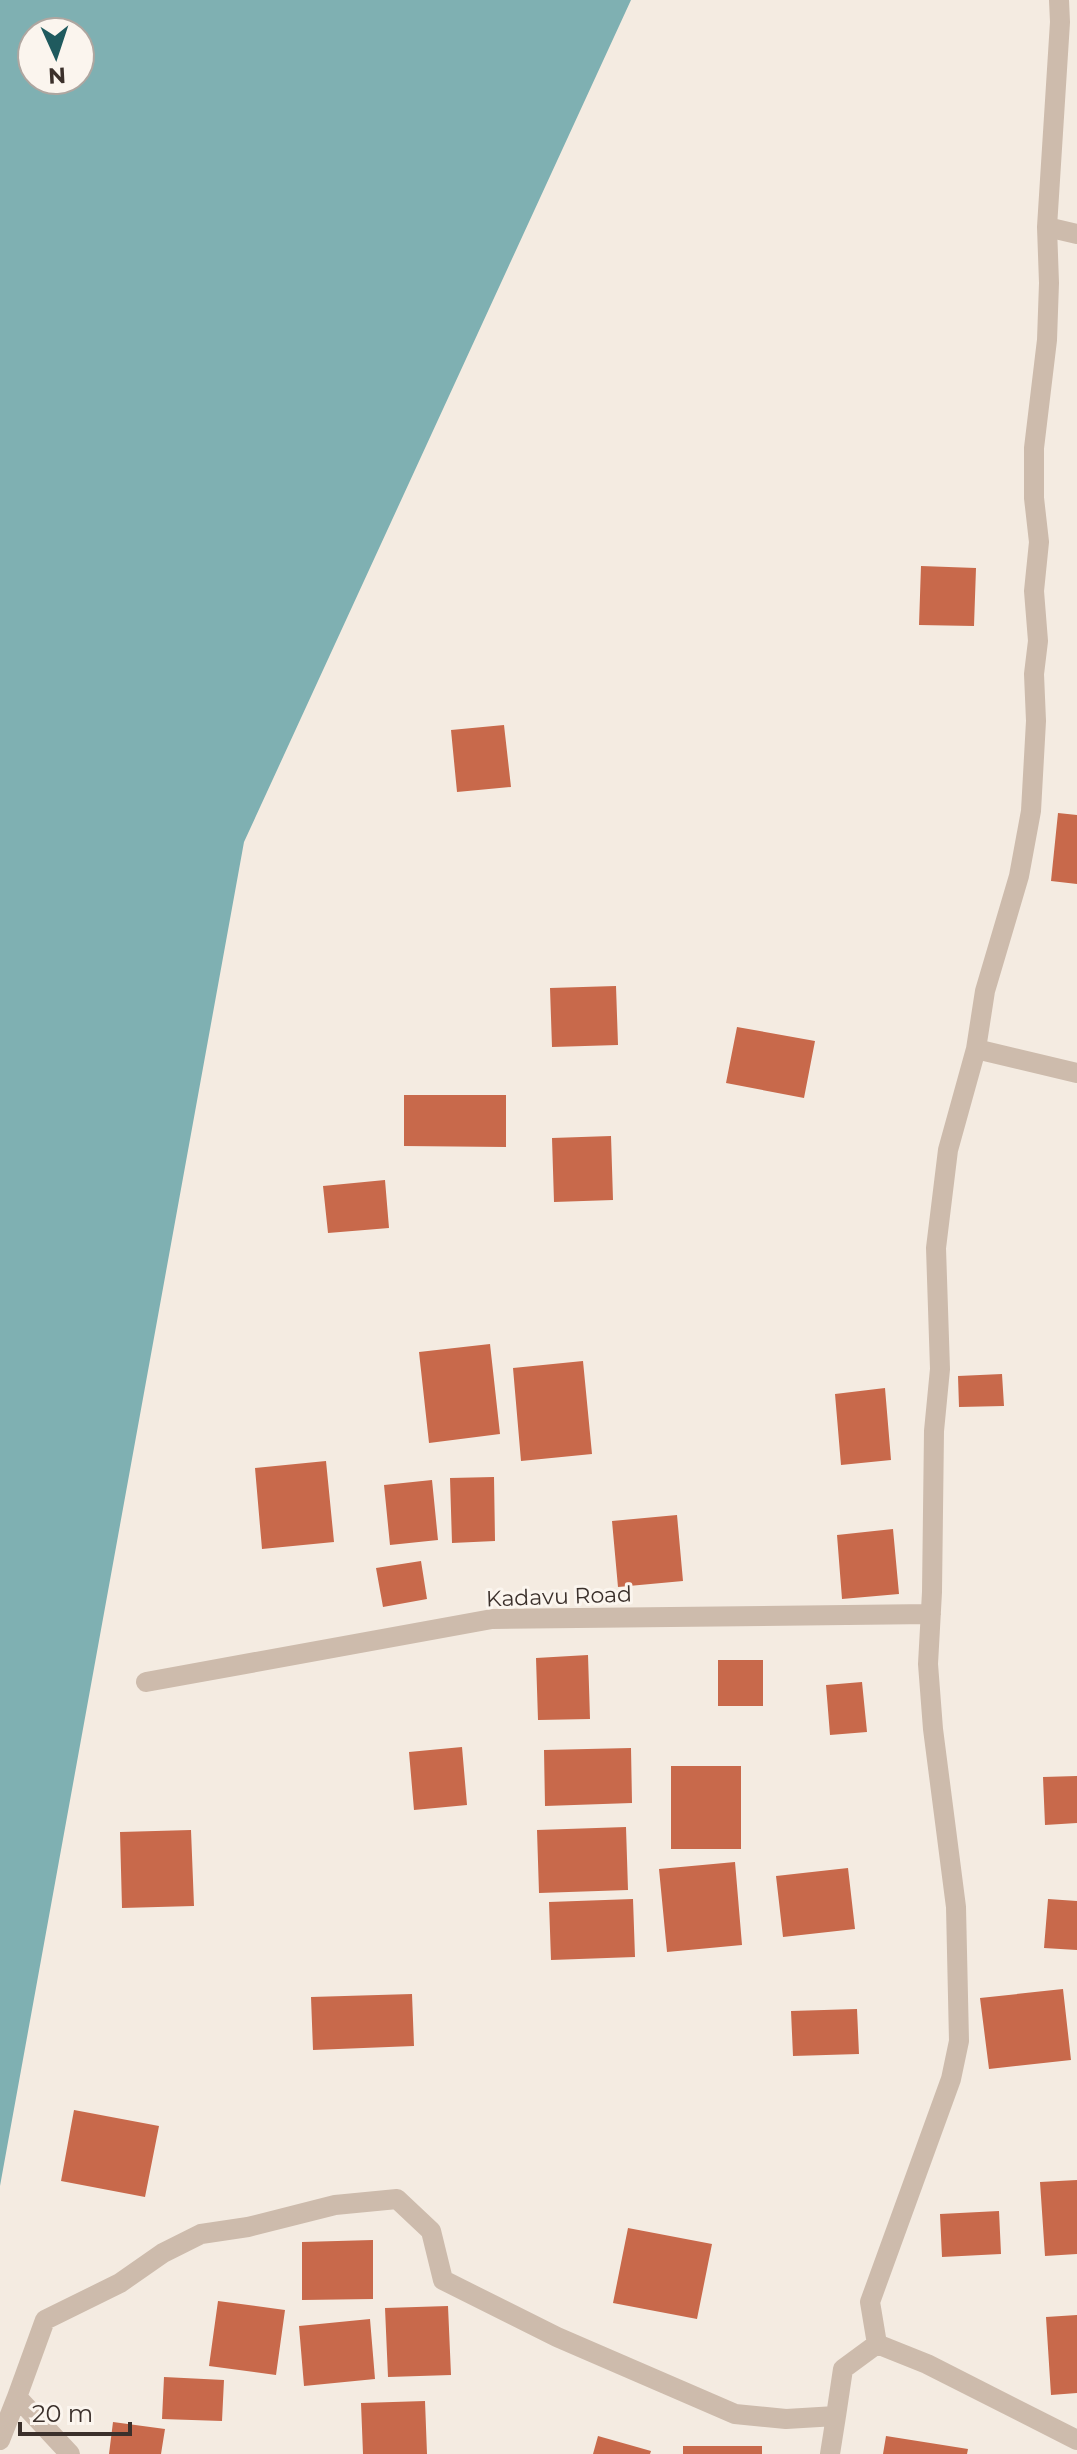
<svg xmlns="http://www.w3.org/2000/svg" width="1077" height="2454" viewBox="0 0 1077 2454" font-family="Montserrat,sans-serif">
<style>
.water{fill:#7fb0b2;fill-rule:evenodd}
.building{fill:#c8694b}
.lines{fill:none;stroke-linecap:round;stroke-linejoin:round}
.minor{stroke:#cdbbac;stroke-width:20}
.labels{text-anchor:middle;stroke-width:6;stroke-linejoin:round;paint-order:stroke}
.street-label{font-size:22px;fill:#3b302b;stroke:#fbf5ee}
</style>
<rect width="100%" height="100%" fill="#f4ebe1"/>
<path class="water" d="M0,0H631L244,842L0,2186ZM32,32H80V80H32Z"/>
<path class="building" d="M921,566L976,568L974,626L919,625Z
M504,725L511,787L457,792L451,730Z
M1058,813L1077,815V884L1051,881Z
M616,986L618,1045L552,1047L550,988Z
M737,1027L815,1041L804,1098L726,1083Z
M404,1095H506V1147L404,1146Z
M611,1136L613,1200L554,1202L552,1138Z
M385,1180L389,1228L328,1233L323,1186Z
M490,1344L500,1434L429,1443L419,1352Z
M583,1361L592,1454L521,1461L513,1368Z
M1002,1374L1004,1406L959,1407L958,1376Z
M885,1388L891,1460L841,1465L835,1394Z
M326,1461L334,1542L262,1549L255,1468Z
M494,1477L495,1541L452,1543L450,1478Z
M432,1480L438,1540L390,1545L384,1485Z
M677,1515L683,1581L618,1587L612,1521Z
M893,1529L899,1594L842,1599L837,1535Z
M421,1561L427,1599L383,1607L376,1568Z
M588,1655L590,1719L538,1720L536,1658Z
M718,1660H763V1706H718Z
M862,1682L867,1732L830,1735L826,1685Z
M462,1747L467,1805L414,1810L409,1752Z
M631,1748L632,1803L545,1806L544,1750Z
M671,1766H741V1849H671Z
M1077,1776V1823L1045,1825L1043,1777Z
M626,1827L628,1890L539,1893L537,1830Z
M191,1830L194,1906L122,1908L120,1832Z
M735,1862L742,1945L667,1952L659,1869Z
M848,1868L855,1929L783,1937L776,1876Z
M633,1899L635,1957L551,1960L549,1902Z
M1048,1899L1077,1901V1950L1044,1948Z
M1063,1989L1071,2060L989,2069L980,1998Z
M412,1994L414,2046L313,2050L311,1997Z
M857,2009L859,2054L793,2056L791,2011Z
M74,2110L159,2126L145,2197L61,2181Z
M1077,2180V2254L1045,2256L1040,2182Z
M999,2211L1001,2254L942,2257L940,2214Z
M628,2228L712,2244L697,2319L613,2303Z
M373,2240V2299L302,2300V2242Z
M218,2301L285,2310L276,2375L209,2366Z
M448,2306L451,2375L388,2377L385,2308Z
M1077,2315V2393L1051,2395L1046,2317Z
M370,2319L375,2379L304,2386L299,2326Z
M164,2377L224,2380L222,2421L162,2419Z
M425,2401L427,2454H363L361,2403Z
M113,2422L165,2429L161,2454H109Z
M598,2436L651,2451L650,2454H593Z
M886,2436L968,2449L967,2454H883Z
M683,2446H762V2454H683Z"/>
<g class="lines">
<path class="minor" d="M1059,0L1060,22L1047,227L1077,234
M1047,227L1049,283L1047,340L1034,448V498L1039,542L1034,591L1038,641L1034,674L1036,721L1031,811L1019,876L985,991L976,1049L948,1150L936,1248L940,1369L934,1431L932,1592L928,1664L933,1729L956,1907L959,2041L951,2079L870,2302L877,2344L927,2364L1077,2440
M976,1049L1077,1073
M146,1682L492,1619L931,1614
M17,2397L45,2320L120,2283L163,2253L201,2234L248,2227L335,2205L397,2199L431,2231L443,2280L557,2337L735,2414L786,2419L836,2416L843,2369L877,2344
M0,2440L17,2397L70,2454
M830,2454L836,2416"/>
</g>
<g class="labels">
<g class="street-label">
<text transform="translate(559 1596) rotate(-2)" y="8">Kadavu Road</text>
</g>
</g>
<g transform="translate(56 56) rotate(177)"><circle r="38" fill="#fbf5ee" stroke="#aea6a0" stroke-width="2"/>
<path d="M0-6L14 30L0 20L-14 30Z" fill="#1f5a5e"/>
<text y="-12" font-size="22" font-weight="bold" text-anchor="middle" fill="#3b302b">N</text>
</g>
<path d="M20 2422v12h110v-12" fill="none" stroke="#3b302b" stroke-width="4"/>
<text x="32" y="2422" font-size="24" fill="#3b302b" stroke="#fbf5ee" stroke-width="6" paint-order="stroke">20 m</text>
</svg>
